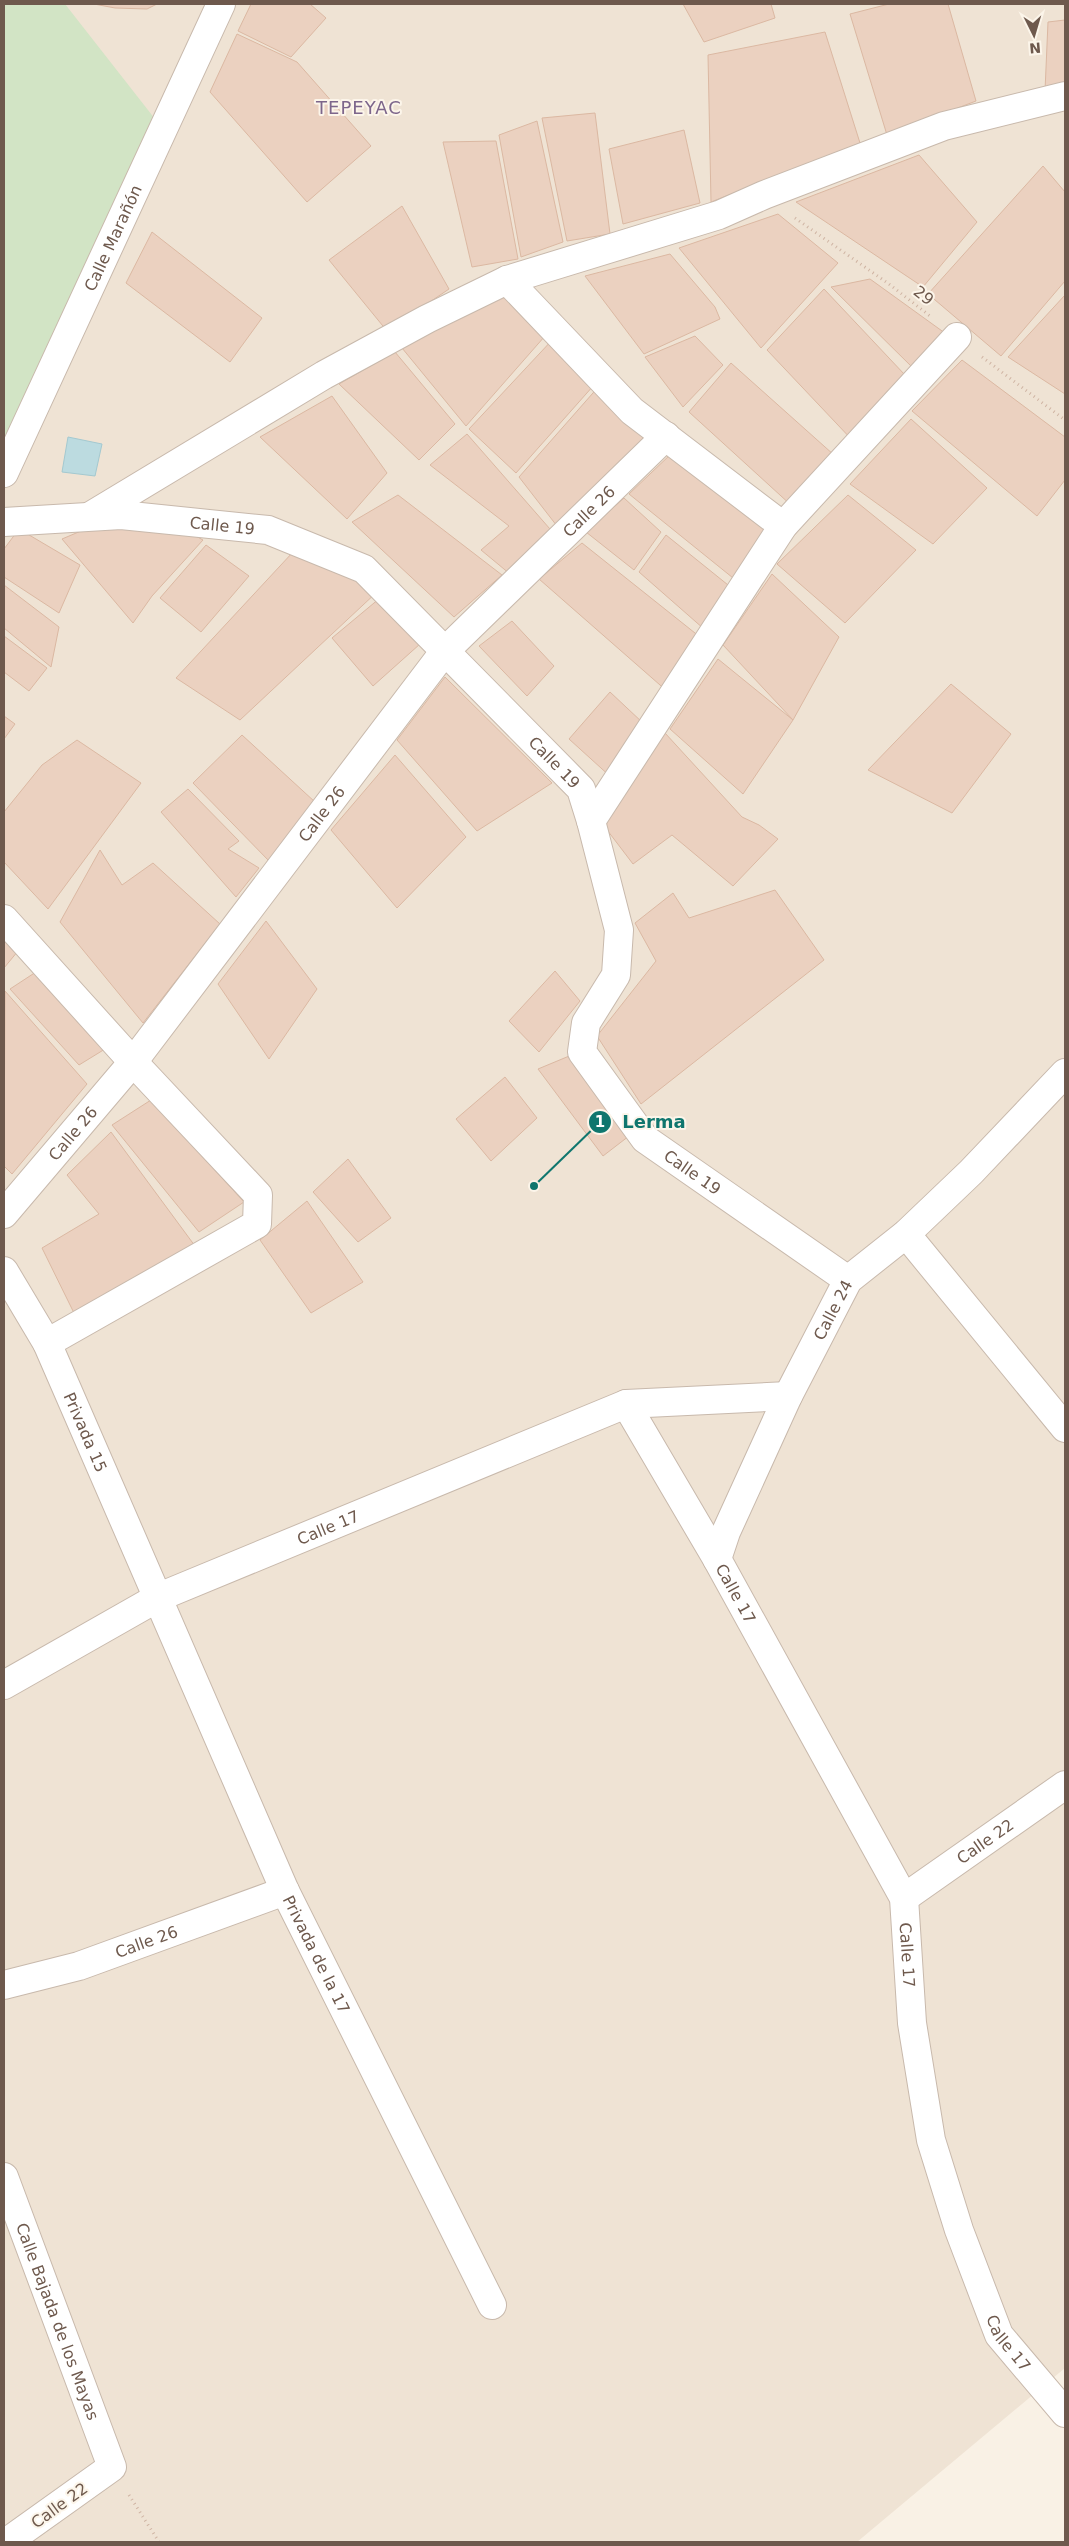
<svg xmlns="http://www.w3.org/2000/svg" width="1069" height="2546" viewBox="0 0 1069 2546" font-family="'DejaVu Sans',sans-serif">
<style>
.residential{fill:#efe3d4}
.green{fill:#d2e4c5}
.water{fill:#bcdbe0;stroke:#a4c9d0}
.building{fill:#ebd1c0;stroke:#dbb8a2}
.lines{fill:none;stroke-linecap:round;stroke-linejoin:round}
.minor-casing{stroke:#c8b9ac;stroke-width:30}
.path{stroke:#cfb4a3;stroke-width:3;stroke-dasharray:1 4;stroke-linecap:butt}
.minor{stroke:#fff;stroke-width:28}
.labels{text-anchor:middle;stroke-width:4;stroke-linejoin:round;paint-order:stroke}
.street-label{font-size:16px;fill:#6e594d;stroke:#fcf5ea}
.neighbourhood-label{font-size:18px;letter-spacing:1px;fill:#7d668b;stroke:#fcf5ea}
.leader{fill:none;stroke:#0f766e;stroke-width:2}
.callout-dot{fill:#0f766e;stroke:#fcf5ea;stroke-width:2}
.mark-label{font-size:15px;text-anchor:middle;font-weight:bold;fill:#fff}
.callout-label{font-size:18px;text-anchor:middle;font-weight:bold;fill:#0f766e;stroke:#fcf5ea;stroke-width:4;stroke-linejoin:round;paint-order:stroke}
</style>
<rect width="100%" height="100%" fill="#f9f1e5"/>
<path class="residential" d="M4,4H1065V2368L857,2542H4Z"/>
<path class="green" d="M4,4H65L155,119L4,450Z"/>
<path class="water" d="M68,437L102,444L95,476L62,472Z"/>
<path class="building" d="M94,4H157L147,9L115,8Z
M251,4H310L326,18L291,57L238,31Z
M683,4H771L775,18L704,42Z
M889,4H948L976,101L887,135L850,14Z
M1065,20V86L1045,91L1048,22Z
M825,32L860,143L711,202L708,55Z
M237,34L297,62L371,146L307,202L210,92Z
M595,113L610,234L567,241L542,118Z
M537,121L563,242L521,257L499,135Z
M684,130L700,203L623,224L609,149Z
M496,141L518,259L472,267L443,142Z
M919,155L977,222L923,287L796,202Z
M1043,166L1065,192V281L1001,356L928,294Z
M402,206L449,289L387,331L329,260Z
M778,214L838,263L761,348L679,248Z
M152,232L262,318L230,362L126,283Z
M670,254L715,307L720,319L644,354L585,276Z
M870,279L949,336L914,369L831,287Z
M824,289L905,375L854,442L767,350Z
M504,291L545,336L466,426L402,348Z
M1065,295V394L1008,357Z
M695,336L723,365L683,407L645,357Z
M554,338L594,385L516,473L469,429Z
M395,352L455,424L419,460L339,384Z
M962,360L1065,437V480L1037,516L912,411Z
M731,363L834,455L792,506L689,412Z
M600,385L650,436L557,526L519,477Z
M332,396L387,473L347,519L260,437Z
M911,419L987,488L933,544L850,484Z
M467,434L550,529L510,574L481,550L509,526L430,465Z
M672,453L773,529L738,582L629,494Z
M398,495L502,575L454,617L352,522Z
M848,495L916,550L845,623L777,564Z
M624,498L661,532L634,570L586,532Z
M116,527L194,535L203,540L152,596L133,623L62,539L88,528Z
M19,529L80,565L59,613L4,577V549Z
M666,535L733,589L704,629L639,572Z
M582,543L700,637L668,692L539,579Z
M206,545L249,576L201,632L160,598Z
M293,552L378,591L240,720L176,678Z
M772,574L839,637L793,720L723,645Z
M4,585L59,627L51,667L4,628Z
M380,598L420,644L373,686L332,638Z
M512,621L554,666L527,696L479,646Z
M4,636L47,668L29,691L4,672Z
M718,659L793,720L743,794L670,729Z
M445,677L552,783L477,831L397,740Z
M951,684L1011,734L952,813L868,770Z
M610,692L643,723L612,778L569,739Z
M4,716L15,724L4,739Z
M665,733L742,817L759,825L778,839L733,886L672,835L633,864L601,822Z
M242,735L315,802L269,861L193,783Z
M77,740L141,783L48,909L4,862V812L42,765Z
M395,755L466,837L397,908L331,830Z
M188,789L239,841L228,849L259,868L236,897L161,812Z
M100,850L122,885L153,863L220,924L143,1023L60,922Z
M775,890L824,960L641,1104L597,1036L656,961L635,923L673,893L689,918Z
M266,921L317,989L269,1059L218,984Z
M4,936L18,951L4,968Z
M39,970L105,1049L79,1065L10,989Z
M555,971L580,1001L539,1052L509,1021Z
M5,991L87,1084L12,1174L4,1166Z
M574,1054L629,1136L603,1156L538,1069Z
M505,1077L537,1118L491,1161L456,1119Z
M151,1100L244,1202L199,1232L112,1125Z
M111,1132L195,1246L75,1315L42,1248L99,1214L67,1175Z
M348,1159L391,1218L358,1242L313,1192Z
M307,1201L363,1282L311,1313L260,1240Z"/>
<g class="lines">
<g class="minor-casing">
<g id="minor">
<path d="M507,280L632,411L783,526"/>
<path id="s1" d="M4,473L221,4"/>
<path d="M92,515L324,375L427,319L507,280L719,215L764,195L944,126L1065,96"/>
<path id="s2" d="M4,522L121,515L268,530L364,569L581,789L591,821L619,930L616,975L586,1023L582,1052L645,1139L848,1280"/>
<path d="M591,821L783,526L957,337"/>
<path d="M4,919L133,1062L258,1195L257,1224L47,1343"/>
<path id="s3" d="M4,1214L133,1062L444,652L666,436"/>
<path d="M906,1234L1065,1428"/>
<path id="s4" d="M4,1271L47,1343L285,1891L492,2305"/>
<path id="s5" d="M626,1404L717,1559L904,1898L912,2023L931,2140L959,2230L999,2335L1065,2413"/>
<path id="s6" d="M717,1559L726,1532L788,1396L848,1280L906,1234L971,1172L1065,1073"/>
<path id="s7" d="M4,1685L159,1597L626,1404L788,1396"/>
<path id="s8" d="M904,1898L1065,1785"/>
<path id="s9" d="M4,1985L79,1966L285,1891"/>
<path id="s10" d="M4,2177L112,2467L7,2542"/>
</g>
</g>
<path class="path" d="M795,218L889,284L930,316
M982,357L1065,420
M129,2495L159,2542"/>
<use href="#minor" class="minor"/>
</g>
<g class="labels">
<g class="street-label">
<text dy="6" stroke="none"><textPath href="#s1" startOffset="259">Calle Marañón</textPath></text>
<text transform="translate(924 295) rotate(38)" y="6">29</text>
<text dy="6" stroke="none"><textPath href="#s3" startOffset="916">Calle 26</textPath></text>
<text dy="6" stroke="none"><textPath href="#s2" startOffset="219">Calle 19</textPath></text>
<text dy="6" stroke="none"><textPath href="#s2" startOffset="640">Calle 19</textPath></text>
<text dy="6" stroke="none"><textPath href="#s3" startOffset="511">Calle 26</textPath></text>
<text dy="6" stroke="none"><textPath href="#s3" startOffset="106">Calle 26</textPath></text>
<text dy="6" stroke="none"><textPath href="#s2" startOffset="1120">Calle 19</textPath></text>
<text dy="6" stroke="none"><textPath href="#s6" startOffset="275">Calle 24</textPath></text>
<text dy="6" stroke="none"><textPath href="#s4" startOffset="181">Privada 15</textPath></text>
<text dy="6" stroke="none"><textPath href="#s7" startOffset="361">Calle 17</textPath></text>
<text dy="6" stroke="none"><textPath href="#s5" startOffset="219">Calle 17</textPath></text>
<text dy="6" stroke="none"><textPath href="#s8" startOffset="99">Calle 22</textPath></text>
<text dy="6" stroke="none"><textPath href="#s9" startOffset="149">Calle 26</textPath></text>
<text dy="6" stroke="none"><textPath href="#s5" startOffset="624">Calle 17</textPath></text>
<text dy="6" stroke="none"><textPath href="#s4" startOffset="752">Privada de la 17</textPath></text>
<text dy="6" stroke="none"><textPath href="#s10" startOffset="154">Calle Bajada de los Mayas</textPath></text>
<text dy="6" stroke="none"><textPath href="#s5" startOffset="1029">Calle 17</textPath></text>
<text transform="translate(59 2505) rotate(-36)" y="6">Calle 22</text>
</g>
<g class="neighbourhood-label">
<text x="359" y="114">TEPEYAC</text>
</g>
</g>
<path class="leader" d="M534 1186L600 1122"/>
<g class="callout-dot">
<circle cx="534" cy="1186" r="5"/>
<circle cx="600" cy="1122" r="12"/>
</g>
<g class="mark-label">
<text x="600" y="1127">1</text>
</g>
<g class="callout-label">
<text x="654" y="1128">Lerma</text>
</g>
<rect width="1069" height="2546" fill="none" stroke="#6e594d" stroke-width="10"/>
<g transform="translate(1034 35) rotate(175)" stroke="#fcf5ea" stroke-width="4" paint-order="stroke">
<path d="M0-4L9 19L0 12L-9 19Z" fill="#6e594d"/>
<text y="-8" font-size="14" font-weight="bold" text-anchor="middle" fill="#6e594d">N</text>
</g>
</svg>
